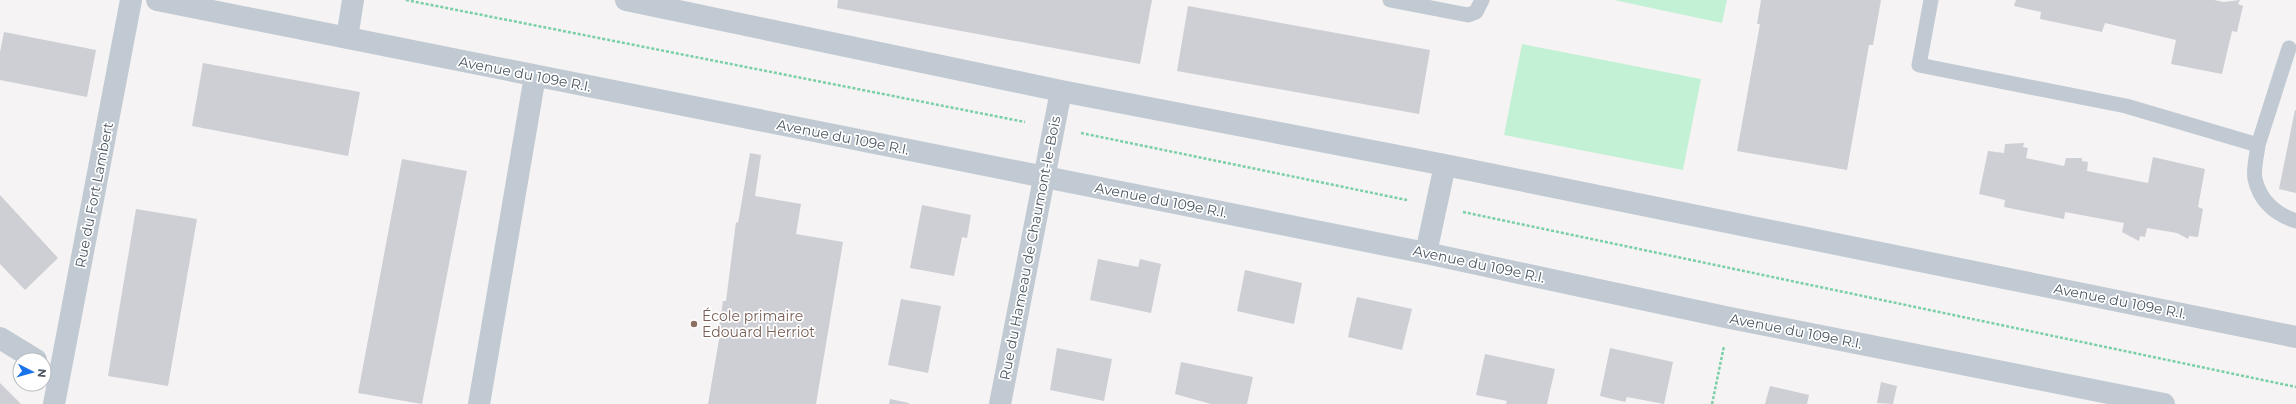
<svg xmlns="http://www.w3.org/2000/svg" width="2296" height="404" viewBox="0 0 2296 404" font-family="Montserrat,sans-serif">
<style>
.green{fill:#c3f1d5}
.building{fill:#cdcfd5}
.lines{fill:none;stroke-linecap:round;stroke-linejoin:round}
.path{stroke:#7ad0a6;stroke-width:2.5;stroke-dasharray:3 2;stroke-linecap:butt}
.lane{stroke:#c1cad2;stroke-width:15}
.street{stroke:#c1cad2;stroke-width:22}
.education-dot{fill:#8d6e63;stroke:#fff;stroke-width:1.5}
.labels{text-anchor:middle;stroke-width:3.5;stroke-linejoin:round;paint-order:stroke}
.street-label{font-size:14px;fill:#4a5661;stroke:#fff}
.education-label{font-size:14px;fill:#785e54;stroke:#fff;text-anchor:start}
</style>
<rect width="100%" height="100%" fill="#f5f3f3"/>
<path class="green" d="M1614,0H1727L1722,23Z
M1522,44L1701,79L1683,170L1504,135Z"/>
<path class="building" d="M838,0H1152L1140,64L837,8Z
M1761,0H1881L1873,45H1869L1847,170L1737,151L1760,24H1757Z
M2016,0H2214L2224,2L2240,0L2238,4L2243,6L2237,32L2232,31L2222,74L2171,64L2176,40L2105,23L2102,32L2040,19L2041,12L2014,6Z
M1188,6L1430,50L1419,114L1177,71Z
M4,32L96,50L87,97L0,80V52Z
M203,63L360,92L348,156L192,126Z
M2295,110H2296V193L2279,189Z
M2024,143L2023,147L2028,148L2026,158L2064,166L2066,158H2082V161L2088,162L2087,171L2148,183L2153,157L2205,169L2198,207L2203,209L2198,237L2189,236L2188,239L2177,233L2147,228L2145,237L2140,236L2139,241L2122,232L2124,223L2065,212L2064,219L2004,207L2005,200L1979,194L1988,151L2004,153L2005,144Z
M750,153L761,155L755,196L801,204L796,234L843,242L816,404H708L721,328H719L723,301H726L736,222L738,223Z
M402,159L467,171L422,404L358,393Z
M0,195L58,258L25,290L0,264Z
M922,205L971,215L967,238L962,237L954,276L910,268Z
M136,209L197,219L168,386L108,376Z
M1098,259L1138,267L1140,259L1161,264L1151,313L1090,300Z
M1245,270L1302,283L1294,324L1237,311Z
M1357,297L1412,309L1402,350L1348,337Z
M901,299L941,306L928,373L888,365Z
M1057,348L1112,359L1104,401L1050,390Z
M1610,348L1673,362L1664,404L1627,397L1625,402L1600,396Z
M1485,354L1555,369L1547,404H1506L1507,401L1476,395Z
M1181,362L1253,377L1247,404H1211L1175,394Z
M1881,382L1897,386L1893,404L1877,403Z
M0,383L21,404H0Z
M1770,386L1809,395L1807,404H1765Z
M890,399L909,403V404H889Z"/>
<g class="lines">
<path class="path" d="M406,0L1025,122
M1081,133L1407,200
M1463,212L2296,387
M1712,404L1724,346"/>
<path class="lane" d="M1390,0L1468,15L1476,12L1482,0
M1931,0L1919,65L2126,106L2258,145C2257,155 2253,169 2255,179C2260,201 2275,214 2296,221
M2258,145L2289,48"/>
<path class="street" d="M157,0L1426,253L1730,318L2164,404
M626,0L1061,91L1445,165L2296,337
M347,38L353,0
M1426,253L1445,165
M0,338L36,360
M54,404L131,0
M479,404L535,76
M1000,404L1061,91"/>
</g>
<circle class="education-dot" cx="694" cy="324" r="4"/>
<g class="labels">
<g class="street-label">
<text transform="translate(525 74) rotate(11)" y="5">Avenue du 109e R.I.</text>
<text transform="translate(843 137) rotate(11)" y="5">Avenue du 109e R.I.</text>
<text transform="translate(94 195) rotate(-79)" y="5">Rue du Fort Lambert</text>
<text transform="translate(1161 200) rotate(11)" y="5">Avenue du 109e R.I.</text>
<text transform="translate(1030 248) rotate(-79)" y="5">Rue du Hameau de Chaumont-le-Bois</text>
<text transform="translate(1479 264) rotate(12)" y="5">Avenue du 109e R.I.</text>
<text transform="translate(2120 301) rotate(11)" y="5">Avenue du 109e R.I.</text>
<text transform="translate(1796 331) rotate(11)" y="5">Avenue du 109e R.I.</text>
</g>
<g class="education-label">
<text x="702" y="321">École primaire<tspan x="702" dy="16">Edouard Herriot</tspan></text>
</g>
</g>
<g transform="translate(32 372) rotate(96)"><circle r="19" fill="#ffffff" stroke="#b7bbc0"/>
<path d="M0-3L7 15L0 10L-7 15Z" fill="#1a73e8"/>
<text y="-6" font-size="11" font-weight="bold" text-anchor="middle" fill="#4a5661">N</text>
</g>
</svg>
